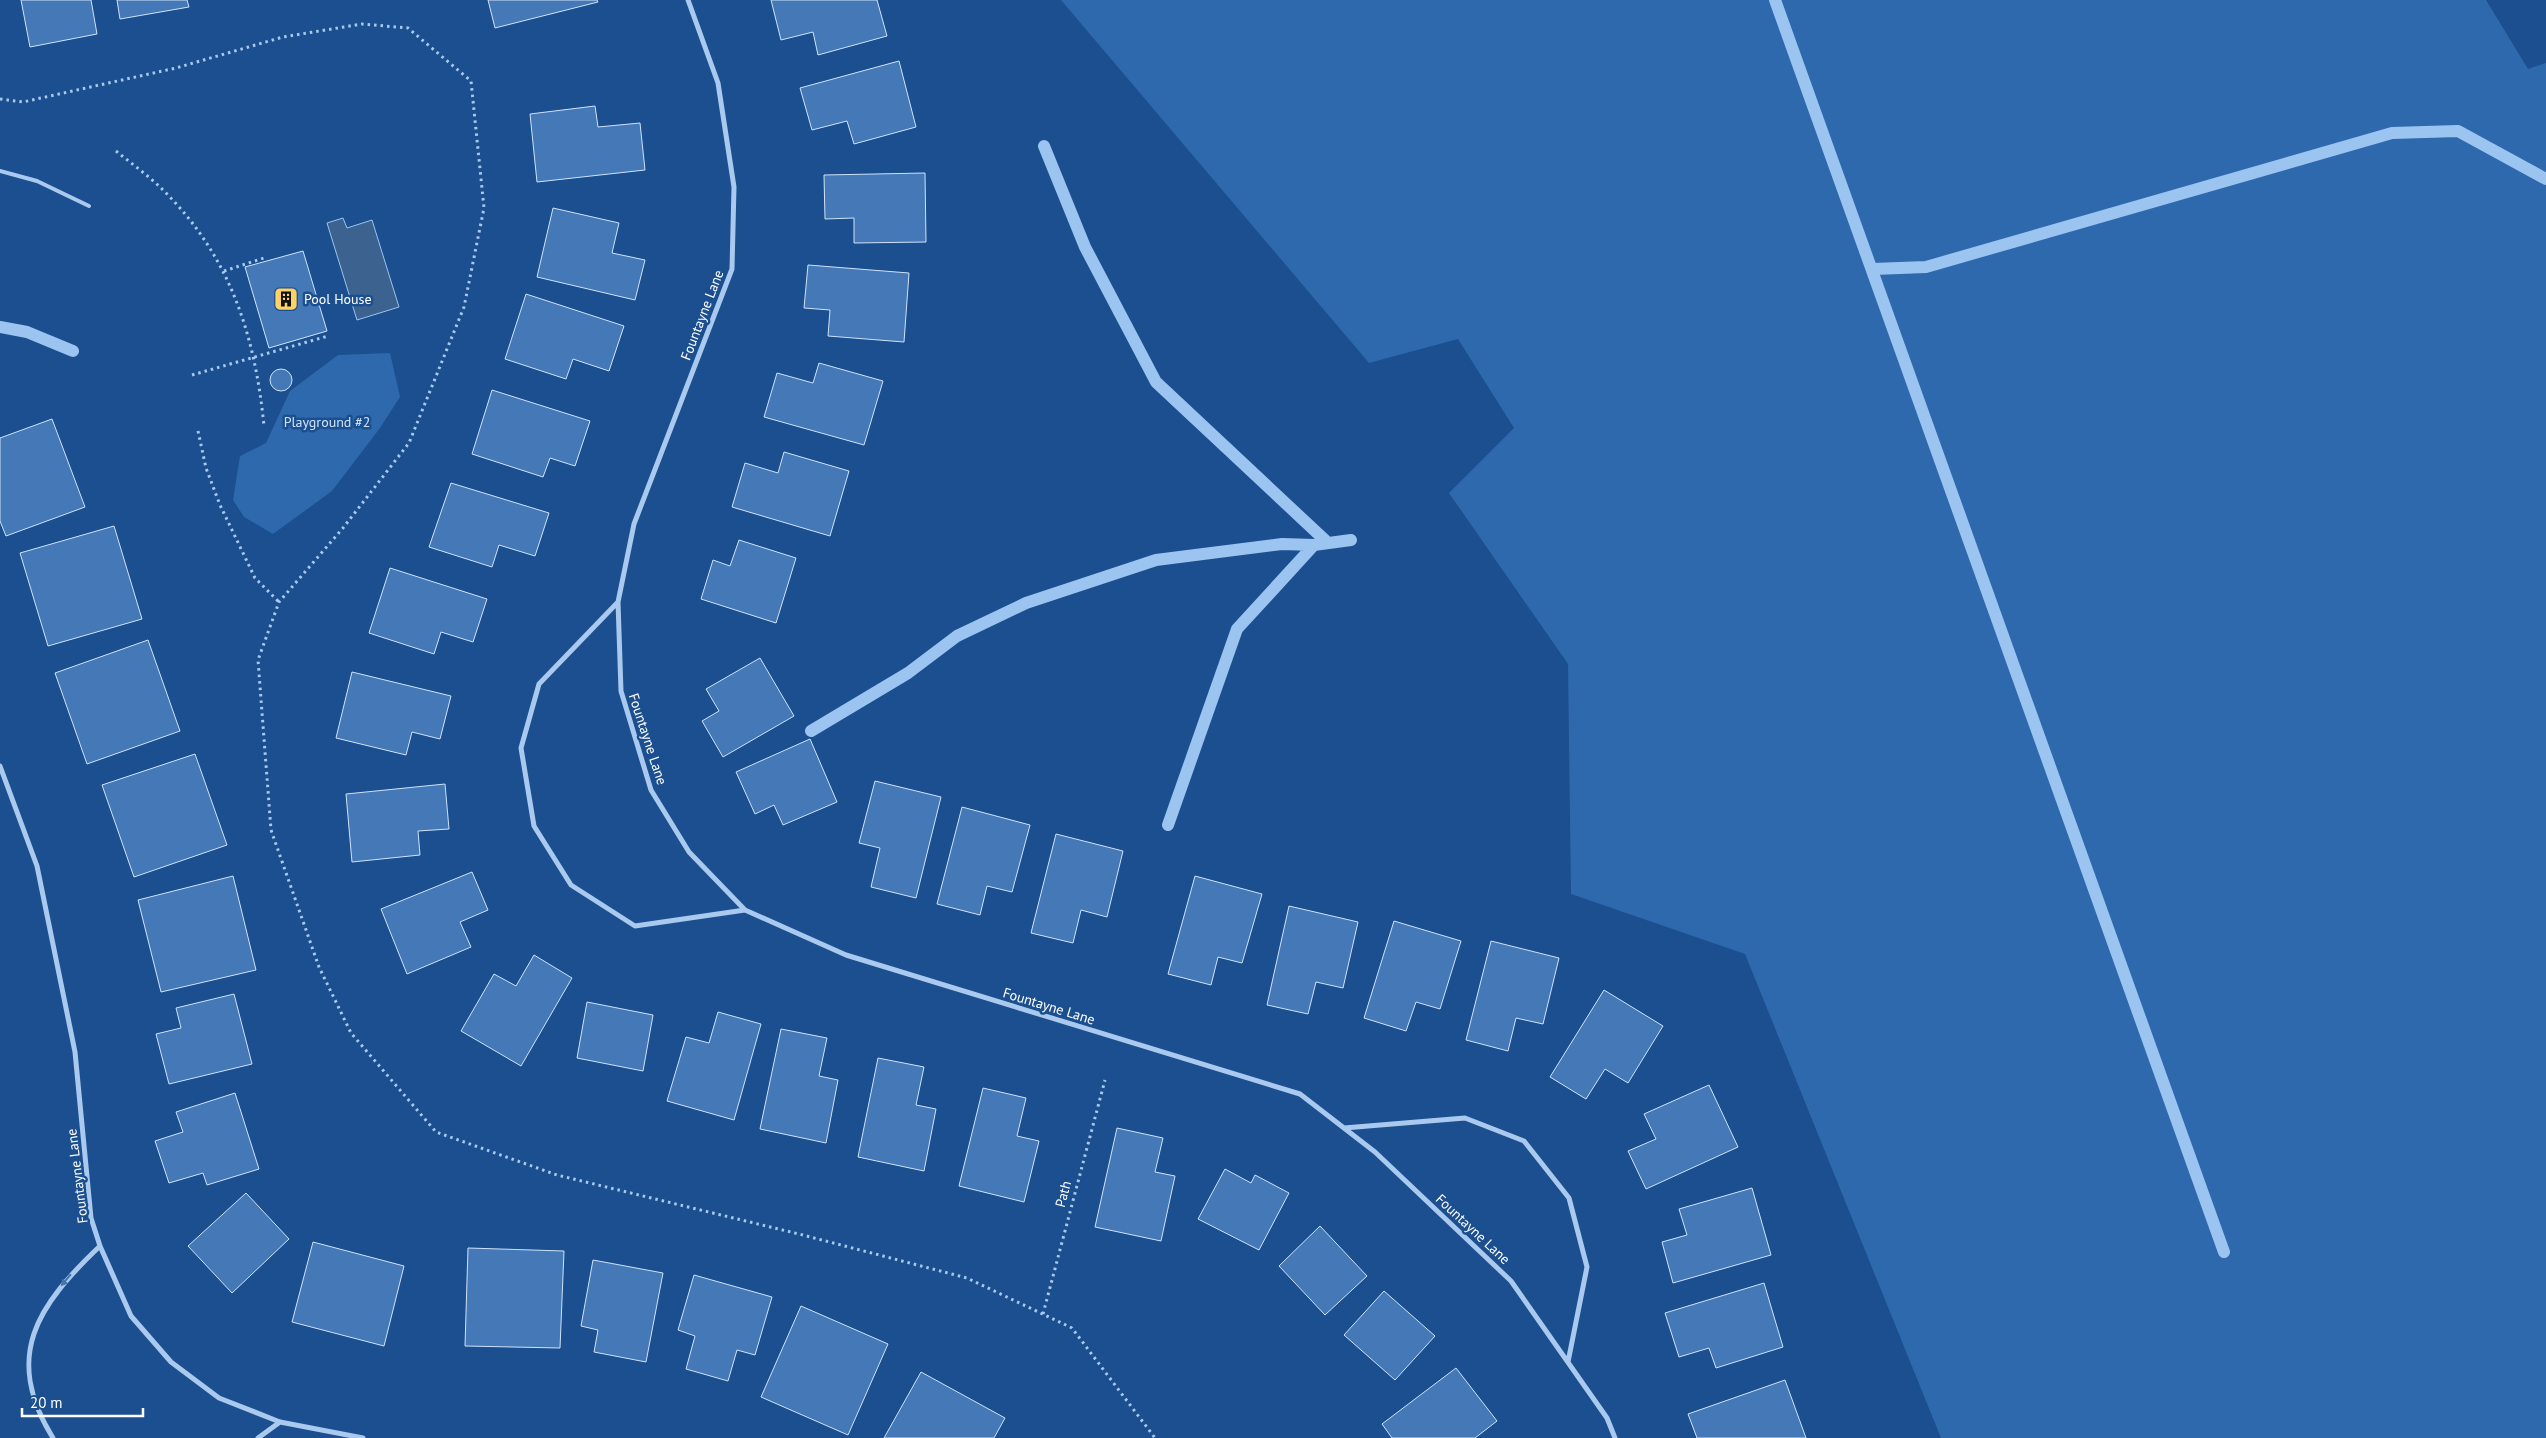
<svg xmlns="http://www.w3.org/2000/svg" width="2546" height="1438" viewBox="0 0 2546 1438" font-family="'PT Sans',sans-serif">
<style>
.green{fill:#2e69ad}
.water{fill:#3c6290;stroke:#9cc4f0}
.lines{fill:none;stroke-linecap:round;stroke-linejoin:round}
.stream{stroke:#9cc4f0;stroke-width:12}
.building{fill:#4478b7;stroke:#cfe3fa}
.path{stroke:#a9c9ee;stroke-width:3;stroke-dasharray:2.5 4;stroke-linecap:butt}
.service{stroke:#a9c9ee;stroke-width:4}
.minor{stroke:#a9c9ee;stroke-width:5}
.oneway{fill:#4674ac}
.labels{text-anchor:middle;stroke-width:5;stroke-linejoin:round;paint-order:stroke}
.poi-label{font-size:14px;fill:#fff;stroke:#1b4f8f;text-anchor:start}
.street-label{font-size:14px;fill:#fff;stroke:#1b4f8f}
.park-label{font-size:14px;fill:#cfe3fa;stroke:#1b4f8f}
</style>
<rect width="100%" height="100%" fill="#1b4f8f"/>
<path class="green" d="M1061,0H2486L2528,69L2546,63V1438H1941L1745,954L1571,894L1568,664L1449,493L1514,428L1458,339L1369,363Z
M390,353L400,397L380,428L332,491L273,534L244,517L233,500L240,456L266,443L290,391L338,355Z"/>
<path class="water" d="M343,218L347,228L372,220L399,307L357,320L327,223Z"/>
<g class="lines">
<path class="stream" d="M1775,0L2224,1252
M1044,146L1085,247L1156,382L1328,543
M1873,269L1926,267L2392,133L2458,131L2546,179
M0,327L27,332L73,351
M811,731L908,673L957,636L1026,603L1156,560L1282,544L1314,545
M1168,825L1237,629L1314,545L1351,540"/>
</g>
<path class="building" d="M21,0H91L97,34L30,47Z
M117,0H187L189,7L120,19Z
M488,0H597L598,2L495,28Z
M771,0H877L887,36L818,55L813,32L781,40Z
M899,61L916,127L854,144L847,121L812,130L800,88Z
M595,106L598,127L640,123L645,170L537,182L530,114Z
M925,173L926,242L854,243V218L825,219L824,175Z
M553,208L619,223L612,253L645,260L635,300L537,277Z
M303,251L327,331L269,348L245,267Z
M808,265L909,273L904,342L828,336L830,310L804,308Z
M526,294L624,326L609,371L573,359L566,379L505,359Z
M819,363L883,381L864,445L764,417L777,373L813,383Z
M270 380a11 11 0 1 1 22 0a11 11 0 1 1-22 0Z
M492,390L590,421L575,466L550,458L543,477L472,454Z
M52,419L85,507L6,536L0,521V438Z
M784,452L849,471L830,536L732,507L745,463L778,473Z
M451,483L549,513L535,556L499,545L492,567L429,547Z
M114,526L142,619L48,646L20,553Z
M739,540L796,558L776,623L701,599L713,560L730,566Z
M390,568L487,599L473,642L441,632L434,654L369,633Z
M148,640L180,731L87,764L55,673Z
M760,658L794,716L723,757L702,721L719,711L706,689Z
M352,672L451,696L440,739L412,732L406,755L336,738Z
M810,739L837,802L783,825L774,805L755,814L736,772Z
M195,754L227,845L134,877L102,785Z
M875,781L941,797L916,898L871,887L880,848L859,843Z
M445,784L449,829L418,831L420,855L352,862L346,794Z
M962,807L1030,825L1012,892L987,886L980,915L937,904Z
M1056,834L1123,851L1107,917L1081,910L1073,943L1031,933Z
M472,872L488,910L460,922L471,947L407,974L381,909Z
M233,876L256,970L161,992L138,900Z
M1195,876L1262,894L1242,963L1218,957L1211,985L1168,974Z
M1289,906L1358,922L1343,988L1316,982L1308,1014L1267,1005Z
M1394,921L1461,941L1440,1009L1416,1002L1406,1031L1364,1018Z
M1491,941L1559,958L1543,1024L1516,1018L1508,1051L1466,1040Z
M534,955L572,978L521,1066L461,1031L494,974L516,986Z
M1604,990L1663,1026L1628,1083L1605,1069L1586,1099L1550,1077Z
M234,994L252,1064L169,1084L156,1034L181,1028L176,1008Z
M587,1002L653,1015L643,1071L577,1058Z
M718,1012L761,1024L734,1120L667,1101L686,1037L709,1043Z
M781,1029L827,1038L819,1076L838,1080L826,1143L760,1129Z
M878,1058L924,1067L916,1105L936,1109L924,1171L858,1157Z
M1709,1085L1738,1147L1646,1189L1628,1151L1656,1139L1644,1114Z
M983,1088L1026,1098L1017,1136L1039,1141L1024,1202L959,1186Z
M235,1093L259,1169L207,1185L203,1173L169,1183L155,1141L183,1132L176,1112Z
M1117,1128L1163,1138L1155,1172L1175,1176L1161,1241L1095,1227Z
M1225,1169L1251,1183L1255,1175L1289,1193L1259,1250L1198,1219Z
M1752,1188L1771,1255L1673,1283L1662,1242L1687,1235L1679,1209Z
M246,1193L289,1239L232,1293L188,1246Z
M1320,1226L1367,1276L1325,1315L1279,1266Z
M313,1242L404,1266L384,1346L292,1322Z
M468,1248L564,1251L560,1348L465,1346Z
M593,1260L663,1273L646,1362L594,1352L598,1330L581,1326Z
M694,1275L772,1297L755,1355L737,1350L728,1381L686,1369L695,1336L678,1330Z
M1764,1283L1783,1347L1716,1368L1709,1348L1679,1357L1665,1313Z
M1384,1291L1435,1336L1395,1380L1344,1335Z
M801,1306L888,1344L848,1435L761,1397Z
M1456,1368L1497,1421L1475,1438H1392L1382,1424Z
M921,1372L1005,1418L994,1438H884Z
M1785,1380L1806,1438H1697L1688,1414Z"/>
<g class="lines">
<path class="path" d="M0,99L23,102L176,68L283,37L362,24L408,28L471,81L484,208L464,307L409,443L343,528L279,602L258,660L271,830L319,967L351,1033L436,1132L557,1175L799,1234L967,1278L1072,1328L1155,1438
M116,151C132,164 149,176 163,190C230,256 255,335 264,426
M224,271L264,258
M192,375L328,336
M198,431L206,468L220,505L255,578L279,602
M1043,1314L1105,1080"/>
<path class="service" d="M0,171L37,181L89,206"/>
<path class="minor" d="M688,0L718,83L734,187L732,269L634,524L618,602L621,691L651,790L689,852L745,910L846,955L1300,1094L1375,1152L1511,1281L1607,1418L1615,1438
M618,602L539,684L521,748L534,826L571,885L635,926L745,910
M0,766L37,866L75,1052L91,1218L100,1246L131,1316L171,1362L219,1398L280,1422L363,1438
M1344,1128L1465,1118L1524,1141L1569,1198L1587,1267L1568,1362
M53,1438C2,1356 38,1305 100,1246
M258,1438L280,1422"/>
</g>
<defs><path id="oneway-solid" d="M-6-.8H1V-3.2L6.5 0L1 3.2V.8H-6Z" transform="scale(1.25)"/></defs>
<use class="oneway" href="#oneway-solid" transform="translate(66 1280) rotate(130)"/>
<defs>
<g id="building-square" transform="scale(1.25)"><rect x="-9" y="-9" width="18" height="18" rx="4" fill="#ffd166" stroke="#1b4f8f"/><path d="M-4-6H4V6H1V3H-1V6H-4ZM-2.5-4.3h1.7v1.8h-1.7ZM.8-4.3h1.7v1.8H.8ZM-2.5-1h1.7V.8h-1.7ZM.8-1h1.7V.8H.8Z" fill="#111"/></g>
</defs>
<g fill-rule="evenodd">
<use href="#building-square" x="286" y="299"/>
</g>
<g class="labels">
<g class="poi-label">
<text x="304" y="304">Pool House</text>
</g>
<g class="street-label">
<text transform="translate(702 315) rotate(-69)" y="5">Fountayne Lane</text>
<text transform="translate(648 739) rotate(72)" y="5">Fountayne Lane</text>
<text transform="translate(1049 1006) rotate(17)" y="5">Fountayne Lane</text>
<text transform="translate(77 1176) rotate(-97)" y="5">Fountayne Lane</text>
<text transform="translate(1063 1194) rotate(-75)" y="5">Path</text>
<text transform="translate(1473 1229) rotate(43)" y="5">Fountayne Lane</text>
</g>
<g class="park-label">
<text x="327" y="427">Playground #2</text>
</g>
</g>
<path d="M22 1408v8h121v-8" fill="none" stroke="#ffffff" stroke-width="2.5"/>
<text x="30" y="1408" font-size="15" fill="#ffffff" stroke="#1b4f8f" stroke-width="4" paint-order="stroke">20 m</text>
</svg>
